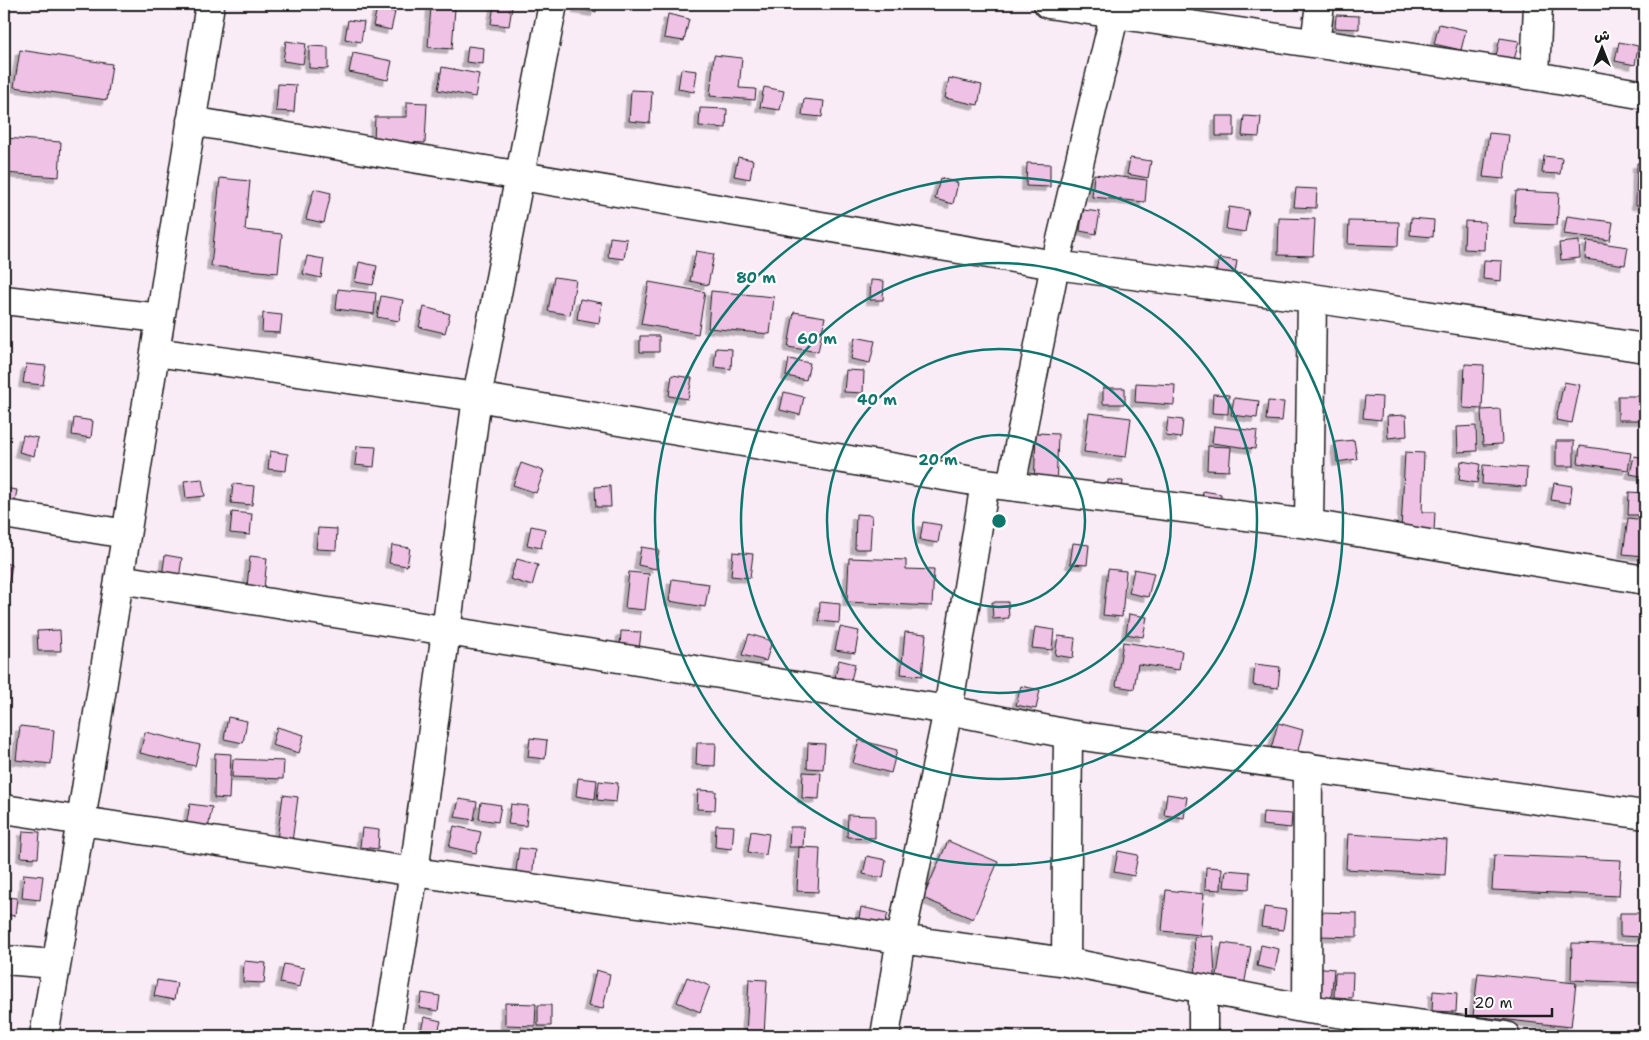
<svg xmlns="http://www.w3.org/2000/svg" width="1649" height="1040" viewBox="0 0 1649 1040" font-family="'Shantell Sans','Playpen Sans Arabic',sans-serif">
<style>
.building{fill:#eec1e5;stroke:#1c1c1c;filter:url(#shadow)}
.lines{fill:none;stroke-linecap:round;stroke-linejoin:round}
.street-casing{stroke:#1c1c1c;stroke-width:31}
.street{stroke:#fff;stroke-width:28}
.ring{fill:none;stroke:#0f766e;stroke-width:2.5}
.centre{fill:#0f766e;stroke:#fff;stroke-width:2.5}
.ring-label{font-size:15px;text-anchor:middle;font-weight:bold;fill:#0f766e;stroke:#fff;stroke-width:4.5;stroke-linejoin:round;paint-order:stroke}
</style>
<defs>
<filter id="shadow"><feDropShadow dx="-4.5" dy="4.5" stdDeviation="0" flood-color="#0004"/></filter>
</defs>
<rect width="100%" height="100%" fill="#faecf7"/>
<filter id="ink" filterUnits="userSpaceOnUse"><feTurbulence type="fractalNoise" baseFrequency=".02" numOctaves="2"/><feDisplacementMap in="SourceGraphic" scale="10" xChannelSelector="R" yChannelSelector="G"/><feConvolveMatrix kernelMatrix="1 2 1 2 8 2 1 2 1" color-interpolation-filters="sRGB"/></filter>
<g filter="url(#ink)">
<path class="building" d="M578,4H597L596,12L577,9Z
M494,5L512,7L509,26L491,24Z
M431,6L455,8L452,49L428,47Z
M377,8L395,12L391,30L373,26Z
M668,14L689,19L684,41L664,38Z
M1336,15L1359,16V29L1335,28Z
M348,20L364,22L361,42L345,39Z
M1439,24L1466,30L1461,50L1434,44Z
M1500,38L1519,41L1514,60L1496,56Z
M286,41L306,44L303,64L283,61Z
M1619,42L1638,46L1635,65L1615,61Z
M309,46L328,47V69L309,68Z
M468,46L484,48L483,64L466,62Z
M20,50L112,64L107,100L14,87Z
M353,53L392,61L388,80L349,72Z
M714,55L742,58L739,88L756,89L755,100L710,96Z
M442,67L479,74L475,97L438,90Z
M681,69L697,71L694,92L678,89Z
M949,78L982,85L978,105L945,98Z
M278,84L296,85L294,112L276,111Z
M764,87L784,91L780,110L760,107Z
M631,90L652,91L650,123L629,121Z
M804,99L824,101L822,117L802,115Z
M407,102L427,103L425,143L374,141L375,117H407Z
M700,108L727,109L726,128L699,126Z
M1216,116H1234V136H1216Z
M1244,116L1261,117L1259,137L1242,136Z
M1489,133L1509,135L1504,179L1483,177Z
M4,138L61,142L59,177L4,173Z
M1544,156L1562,158L1560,174L1542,173Z
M738,157L753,160L750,179L734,176Z
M1130,158L1151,161L1148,178L1127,174Z
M1027,163L1050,164V187L1026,186Z
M1637,163H1645V205H1636Z
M1094,174L1147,180L1145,202L1092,197Z
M220,178L250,181L245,230L282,234L278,273L211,266Z
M940,178L958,183L953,204L935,199Z
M1296,188L1317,189L1316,208L1294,207Z
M314,189L331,193L324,223L306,219Z
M1516,191L1559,193L1557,225L1514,223Z
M1229,207L1249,210L1245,232L1226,229Z
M1083,210L1100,212L1096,234L1080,231Z
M1567,216L1613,222L1610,240L1564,234Z
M1279,218L1315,219L1313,256L1278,255Z
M1411,218L1434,220L1433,237L1410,235Z
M1349,221L1399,222L1398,246L1348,244Z
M1465,221L1485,222L1484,250L1464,249Z
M610,237L627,239L624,259L608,257Z
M1579,241L1580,258L1561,260L1559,243Z
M1587,241L1628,247L1625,265L1585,259Z
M696,251L714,254L708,285L690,281Z
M307,256L324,259L321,278L303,274Z
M1219,258L1237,261L1232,290L1213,287Z
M1484,260L1502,261L1501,281L1483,279Z
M359,262L377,266L373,285L355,282Z
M554,277L576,280L570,315L548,311Z
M871,280L884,281L883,300H870Z
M649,282L705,292L698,334L641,324Z
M338,289L376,293L374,314L336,309Z
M711,291L774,297L770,334L708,328Z
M381,296L403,300L399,321L377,317Z
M580,299L602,303L599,323L577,319Z
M424,307L450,314L445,333L419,327Z
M794,312L825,317L818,352L788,347Z
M263,313L282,315L280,333L262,332Z
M640,336H659V352H640Z
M855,337L875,341L870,363L851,359Z
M716,348L732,349L731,369L714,367Z
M789,359L810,363L806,380L786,376Z
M26,364L46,366L43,385L23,383Z
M1465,364L1484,365L1482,409L1463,408Z
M846,370L864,371L863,393L844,392Z
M672,375L692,378L688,399L669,396Z
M1564,382L1580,385L1572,423L1556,420Z
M1136,383L1175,385L1174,405L1135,402Z
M1103,388H1125V404H1103Z
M784,392L804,397L800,415L780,410Z
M1213,394L1229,395L1228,414L1212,413Z
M1365,396L1382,397L1381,420L1363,418Z
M1618,396H1645V420H1618Z
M1234,398L1259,401L1257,418L1231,415Z
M1268,401L1284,402L1282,421L1266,420Z
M1500,409L1502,444L1483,445L1481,410Z
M1089,413L1131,418L1126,457L1084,452Z
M1406,415L1407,436L1388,438L1387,416Z
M74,418L93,421L91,438L72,435Z
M1168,418L1183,420L1181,438L1166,436Z
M1214,426L1257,431L1255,449L1212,443Z
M1476,426L1477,451L1458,452L1457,427Z
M1036,433L1058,434L1056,489L1034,488Z
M23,435L38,438L34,456L19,452Z
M1354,440L1357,459L1337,462L1335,442Z
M1556,441H1574V466H1556Z
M357,446L376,447L374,467L355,465Z
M1208,446L1231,447L1229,471L1207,470Z
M1580,446L1631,453L1628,470L1578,463Z
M270,451L288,454L286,471L268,469Z
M1405,452L1424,453L1422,512H1435L1433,552L1400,550Z
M1634,456L1645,458V477L1630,474Z
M1461,461L1480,464L1477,483L1459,480Z
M521,463L544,471L536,493L513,485Z
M1483,465L1527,468L1526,487L1482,484Z
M202,479L205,496L186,498L184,481Z
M1108,480L1123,481L1121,502L1106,500Z
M1554,483L1572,486L1570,503L1551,500Z
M233,484L254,486L252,505L231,503Z
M610,486L611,507H596L595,487Z
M4,488L17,490L13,512L4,510Z
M1203,491L1221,494L1219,514L1200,511Z
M1629,492L1645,493V515H1628Z
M232,512L252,514L250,535L230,533Z
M856,514L872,515L870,549H855Z
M1628,518L1645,520L1644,556L1623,554Z
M923,522L941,525L938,543L920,540Z
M531,526L545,529L541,548L527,545Z
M318,528L337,529L336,550L316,549Z
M1073,543L1089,545L1087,565L1070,564Z
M392,545L410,548L407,566L389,563Z
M641,547L659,550L656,569L638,565Z
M733,552L753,554L750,578L731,576Z
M165,555L182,558L179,579L162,577Z
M250,556L267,558L263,599L246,597Z
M849,558L906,560V569L934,570L932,606L847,602Z
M517,559L538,565L532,586L510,579Z
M4,563L12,565L4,606Z
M1108,569L1126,571L1122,617L1103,615Z
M1134,569L1154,573L1148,597L1129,593Z
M629,572L649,574L645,610L625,608Z
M672,579L709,584L705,607L669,601Z
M820,602L840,604L839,623L819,621Z
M992,602H1008L1009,618L993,619Z
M1129,614L1147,617L1143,637L1126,634Z
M840,627L859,631L855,653L835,650Z
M1035,627L1054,630L1052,650L1032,648Z
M60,630L61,651H38L37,631Z
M621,631L641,632L639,650L620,648Z
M905,632L926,634L922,676L901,674Z
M749,634L772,641L766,661L742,655Z
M1058,636L1075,638L1073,658L1055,655Z
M1123,642L1182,651L1179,670L1138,664L1134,689L1116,686Z
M839,660L855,664L851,680L835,677Z
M1255,664L1280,667L1278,688L1253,685Z
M1021,686L1040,690L1036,709L1016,705Z
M228,717L247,721L243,743L224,739Z
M1278,723L1303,730L1295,763L1269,756Z
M20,726L54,730L51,764L16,760Z
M277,727L304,735L299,753L272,745Z
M145,732L200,745L195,766L140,753Z
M530,738L547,740L545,759L528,757Z
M859,740L897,750L891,773L853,763Z
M697,743H716L715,766L696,765Z
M808,743L825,744L823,769L807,768Z
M215,753L231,754L229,799L214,798Z
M233,759L284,761L283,779L232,777Z
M803,772L821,773L819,799L802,798Z
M578,778L597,780L595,799L576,796Z
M599,781L618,783L616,802L597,800Z
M698,790L716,791L715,810L697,809Z
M1167,794L1187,797L1184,818L1164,815Z
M283,795L298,797L292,842L277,840Z
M459,799L477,802L474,820L455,817Z
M481,802L501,805L498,822L479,819Z
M190,804L212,807L208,829L186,826Z
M511,804L528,806L526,826L508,824Z
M1263,812L1292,814L1291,828L1262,825Z
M848,815L875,816V838L847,837Z
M716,825L734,826L732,849L715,847Z
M454,826L481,832L476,853L449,847Z
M790,827H804L803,847H789Z
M362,828L379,830L378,849L360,847Z
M23,831L40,832L38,858L21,857Z
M751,831L769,834L766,855L748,852Z
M1348,834L1447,840L1445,875L1346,869Z
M948,841L998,862L973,919L923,898Z
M799,847L820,848L818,892L797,891Z
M519,848L535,850L531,888L514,886Z
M1118,851L1138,855L1134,876L1114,872Z
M1494,855L1621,860L1619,896L1492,890Z
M867,856L886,860L883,878L863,874Z
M1206,867L1222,868L1221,890L1205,889Z
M1226,870L1250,872L1249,889L1224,887Z
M24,874L43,876L40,900L22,898Z
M1166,890L1204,894L1200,935L1162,931Z
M4,897L17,898L15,916L4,914Z
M861,907L888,913L884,928L858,923Z
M1264,907L1286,910L1283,930L1261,927Z
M1319,912L1357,913V937L1319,936Z
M1620,913H1645V937L1620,936Z
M1213,936L1215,978H1196L1194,937Z
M1222,943L1251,947L1244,986L1216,981Z
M1572,943L1645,945V983L1571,980Z
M1261,945L1279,949L1275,970L1257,966Z
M244,961L266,963L264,983L243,982Z
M284,964L304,968L300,987L280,983Z
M1314,967L1334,969L1331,1001L1310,999Z
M596,970L610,974L603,1009L588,1006Z
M1335,973H1353L1352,998L1334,997Z
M1478,973L1576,983L1571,1027L1473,1016Z
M687,977L710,986L700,1012L677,1002Z
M749,979L767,980L764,1036H746Z
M157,980L177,983L174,1000L154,996Z
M1433,991L1457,993L1456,1012L1432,1011Z
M422,993L440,996L438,1011L419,1008Z
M505,1003L536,1004L535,1026L505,1025Z
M538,1005H551V1026H538Z
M424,1017L441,1021L437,1036H420Z
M1000,1029L1022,1031V1036H999Z"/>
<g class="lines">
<g class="street-casing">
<path id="street" d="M1048,4L1535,76L1645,95
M1315,43L1320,4
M1535,76L1538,4
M191,121L1055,265L1312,298L1645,348
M4,300L160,318
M155,352L477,397L985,483L1309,524L1645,580
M1011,486L1055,265L1117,4
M4,514L126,534
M1309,524L1312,298
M119,579L948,710L1068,734L1645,815
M4,809L414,872L1066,962L1307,1009L1506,1036
M4,960L55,964
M1066,962L1068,734
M1307,1009L1308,767
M44,1036L81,821L210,4
M387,1036L414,872L477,397L553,4
M885,1036L901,938L948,710L985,483
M1203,1036V989"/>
</g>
<use href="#street" class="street"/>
</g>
</g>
<g class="ring">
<circle cx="999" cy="521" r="86"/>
<circle cx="999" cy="521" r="172"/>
<circle cx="999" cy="521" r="258"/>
<circle cx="999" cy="521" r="344"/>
</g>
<circle cx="999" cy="521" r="8" class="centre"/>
<g class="ring-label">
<text x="756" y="283">80 m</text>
<text x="817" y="344">60 m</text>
<text x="877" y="405">40 m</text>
<text x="938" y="465">20 m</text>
</g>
<rect width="1649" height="1040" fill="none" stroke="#fff" stroke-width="20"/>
<rect x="10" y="10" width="1629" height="1020" fill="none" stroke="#1c1c1c" stroke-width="2" filter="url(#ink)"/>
<g transform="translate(1602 48)" stroke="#ffffff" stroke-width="4" paint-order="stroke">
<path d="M0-4L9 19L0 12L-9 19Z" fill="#1c1c1c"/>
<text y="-8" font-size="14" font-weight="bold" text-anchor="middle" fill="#1c1c1c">ش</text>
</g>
<path d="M1466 1008v8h86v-8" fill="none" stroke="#1c1c1c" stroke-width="2.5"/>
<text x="1474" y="1008" font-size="15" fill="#1c1c1c" stroke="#ffffff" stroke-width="4" paint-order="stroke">20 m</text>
</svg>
